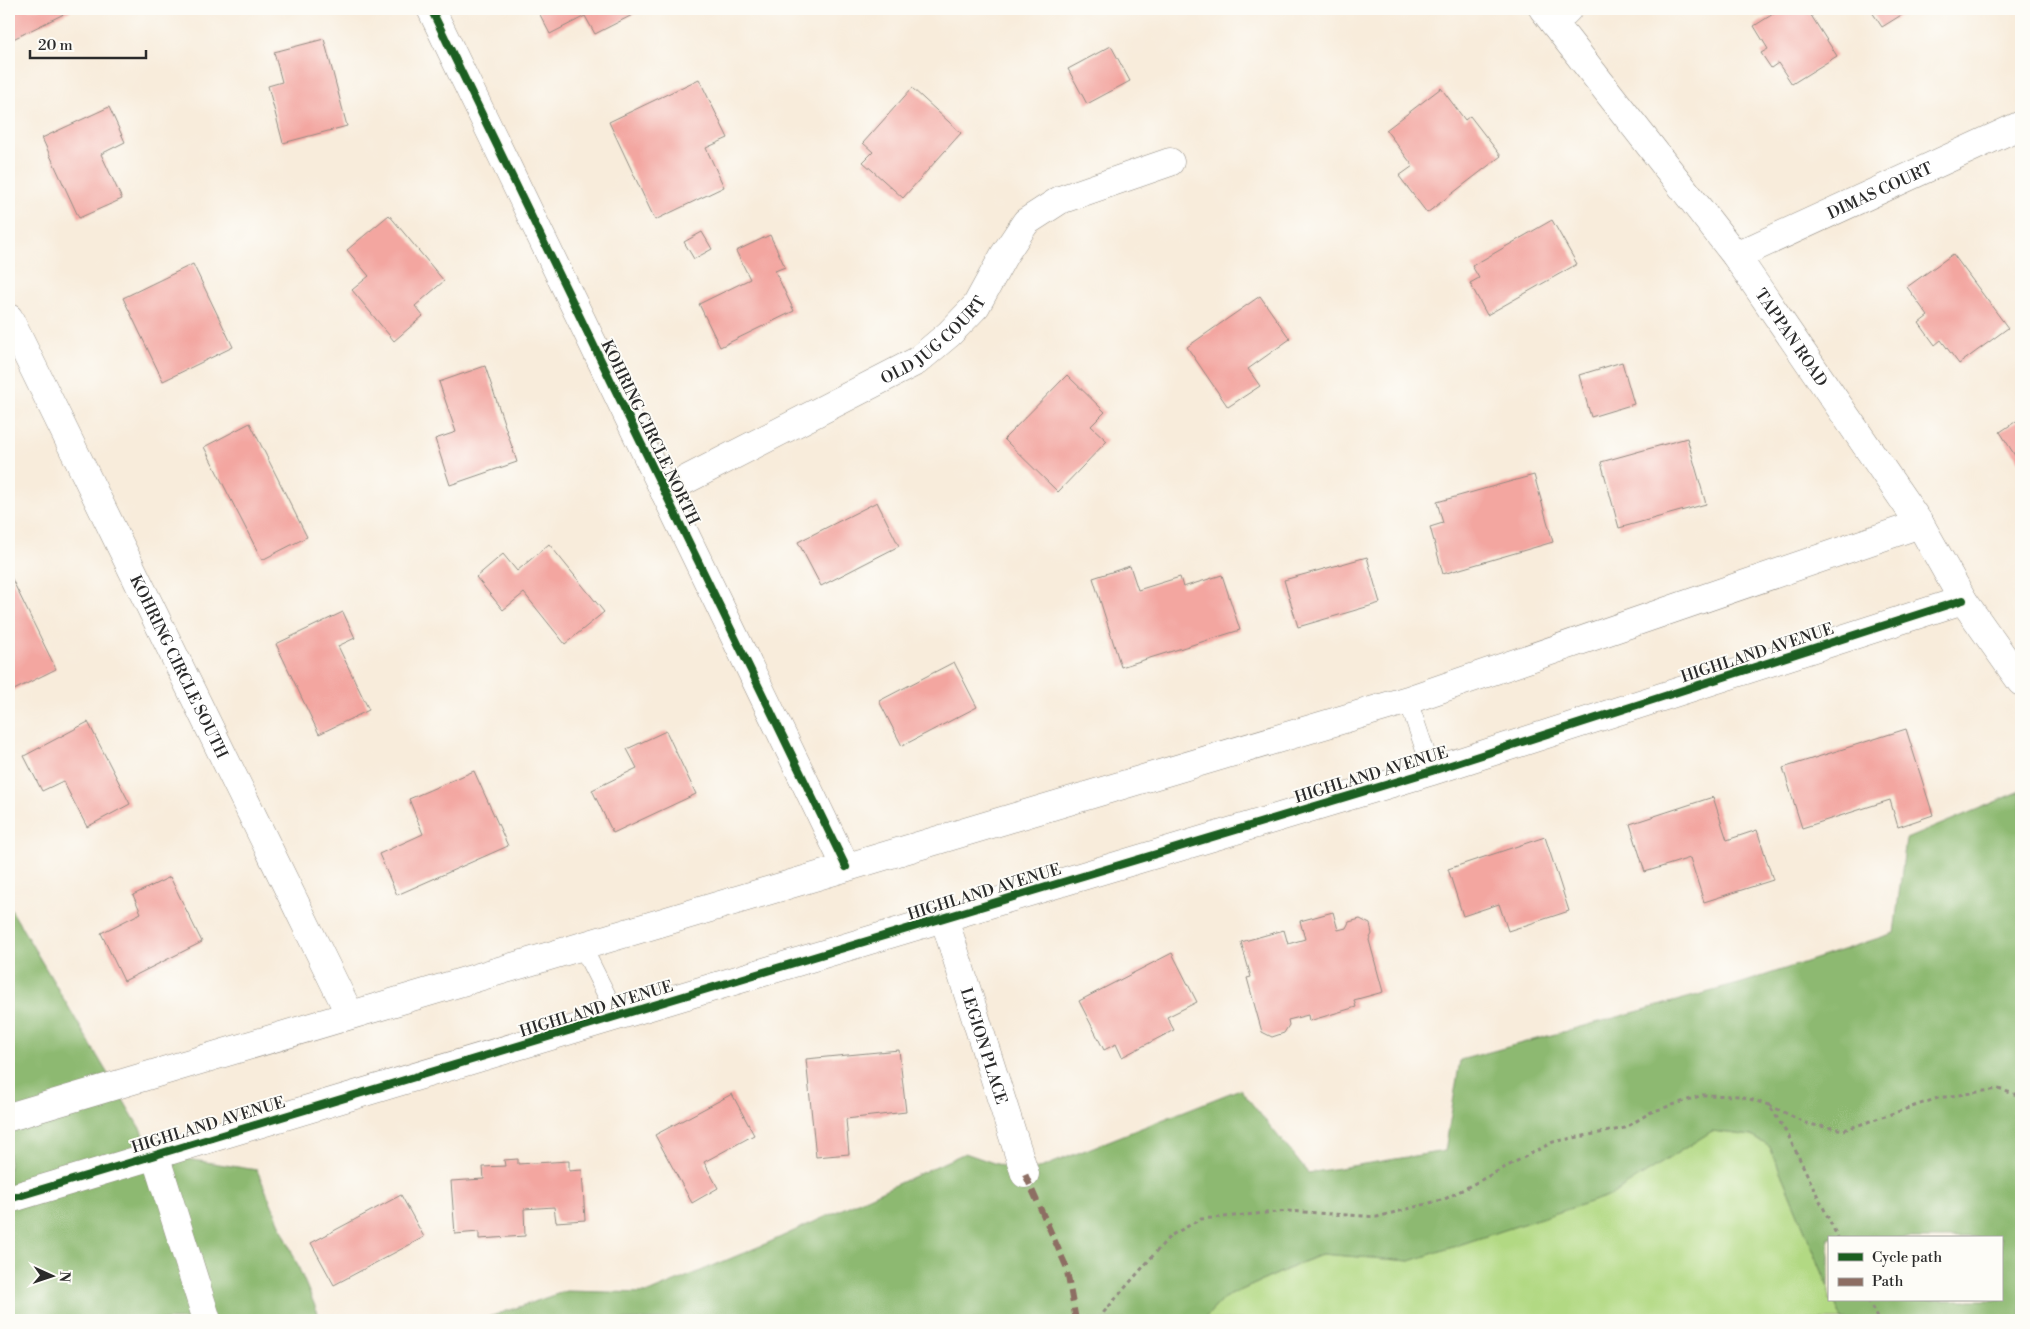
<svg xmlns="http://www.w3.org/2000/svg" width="2030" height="1329" viewBox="0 0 2030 1329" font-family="'Libre Bodoni',serif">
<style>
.green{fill:#b2d983;stroke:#6e8257}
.forest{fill:#8db971;stroke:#5c724e}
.building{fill:#f3a6a0}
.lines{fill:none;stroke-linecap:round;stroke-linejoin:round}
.service-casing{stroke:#928c83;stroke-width:19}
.minor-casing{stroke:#928c83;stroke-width:29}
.tertiary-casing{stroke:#928c83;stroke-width:29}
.path{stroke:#928c83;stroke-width:3;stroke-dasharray:4 4;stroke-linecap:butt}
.service{stroke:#fff;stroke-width:18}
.minor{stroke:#fff;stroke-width:28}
.tertiary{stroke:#fff;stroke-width:28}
.quiet{stroke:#8d6e63;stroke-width:6;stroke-dasharray:12 6;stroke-linecap:butt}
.cycleway-casing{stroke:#fdfcf7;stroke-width:11}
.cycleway{stroke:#1b5e20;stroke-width:8}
.labels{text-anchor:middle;stroke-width:4;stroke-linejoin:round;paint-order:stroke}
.street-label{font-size:16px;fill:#2b2b2b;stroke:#fdfcf7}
</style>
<rect width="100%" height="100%" fill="#fdfcf7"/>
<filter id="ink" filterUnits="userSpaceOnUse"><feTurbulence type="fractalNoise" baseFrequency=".02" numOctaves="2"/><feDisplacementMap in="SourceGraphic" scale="10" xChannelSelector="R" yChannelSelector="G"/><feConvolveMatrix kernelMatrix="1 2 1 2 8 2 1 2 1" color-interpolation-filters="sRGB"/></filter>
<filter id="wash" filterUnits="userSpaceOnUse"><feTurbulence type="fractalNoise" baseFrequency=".0096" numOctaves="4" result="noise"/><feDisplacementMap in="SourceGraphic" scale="20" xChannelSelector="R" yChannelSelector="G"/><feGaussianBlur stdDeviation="1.12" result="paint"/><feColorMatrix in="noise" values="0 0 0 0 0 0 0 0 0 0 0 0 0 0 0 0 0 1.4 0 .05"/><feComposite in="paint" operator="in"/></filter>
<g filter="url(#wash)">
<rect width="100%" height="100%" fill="#f8ecdb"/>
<path class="green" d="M1712,1131L1752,1136L1770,1147L1829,1288V1300H1834L1842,1320H1203L1224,1298L1322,1254L1410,1261L1611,1195Z"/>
<path class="forest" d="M2021,791V1320H1842L1834,1300H2001V1238H1829V1288L1770,1147L1752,1136L1712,1131L1611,1195L1410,1261L1321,1254L1224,1298L1203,1320H480L566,1291L648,1293L770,1242L965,1153L1025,1174L1240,1089L1308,1173L1445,1151L1460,1060L1742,983L1894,933L1906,839Z
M9,906L155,1154L257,1170L321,1320H9Z"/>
<g id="blocks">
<path class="building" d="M9,9H74L9,41Z
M537,9H644L595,34L585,16L550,34Z
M1781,9H1807L1837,56L1792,84L1778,63L1771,68L1761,53L1768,49L1754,26Z
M1870,9H1911L1882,27Z
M324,39L347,126L283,143L268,86L282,82L274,52Z
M1111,46L1130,81L1087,104L1068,69Z
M699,79L728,138L706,148L724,187L655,220L609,122Z
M912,88L961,133L903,198L863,162L873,152L863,143Z
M1441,88L1465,120L1470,116L1501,156L1427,213L1399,176L1413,166L1386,130Z
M109,107L125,142L101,154L122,199L79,218L42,138Z
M389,215L444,281L415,306L423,316L394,341L352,290L369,276L347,250Z
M1552,220L1577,264L1487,315L1470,283L1479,278L1472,266Z
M702,232L712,249L694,259L684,242Z
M770,235L785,267L775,271L794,311L720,347L699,304L750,279L736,251Z
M1953,254L2008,328L1959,364L1941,340L1935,345L1919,323L1928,316L1907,287Z
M193,264L233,347L163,381L123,298Z
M1260,296L1290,339L1248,369L1260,386L1228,407L1187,347Z
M1622,362L1634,404L1591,417L1579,375Z
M485,366L517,462L450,485L435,439L456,432L439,382Z
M1067,375L1105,412L1091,426L1107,441L1058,492L1004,439Z
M2021,418V465L2000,432Z
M250,423L307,537L262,560L204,447Z
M1687,438L1706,504L1619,528L1601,462Z
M1534,475L1553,542L1443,574L1430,527L1443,523L1437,502Z
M877,502L899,546L821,586L798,542Z
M549,544L604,612L565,644L524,593L503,610L476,577L503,554L517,571Z
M1367,557L1380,603L1298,627L1284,580Z
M1130,566L1138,590L1180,577L1183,587L1222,575L1240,630L1121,667L1093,578Z
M9,573L56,669L12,691L9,684Z
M343,612L355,638L338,646L369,710L319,734L276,644Z
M954,662L977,707L902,746L879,701Z
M88,722L130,804L87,827L63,781L42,791L24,756Z
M1906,729L1933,815L1898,827L1890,800L1802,828L1783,768Z
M666,731L696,794L613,833L592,790L637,768L627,749Z
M474,771L508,846L397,895L379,854L423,834L409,799Z
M1713,797L1727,840L1757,830L1773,880L1704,902L1690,858L1645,872L1630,824Z
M1545,837L1569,911L1508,931L1499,904L1463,916L1448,869Z
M170,877L202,942L124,981L101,933L141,913L133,895Z
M1333,912L1338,930L1346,928L1349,922L1360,919L1370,924L1372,934L1369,940L1383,992L1354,1000L1356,1007L1309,1021L1308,1015L1288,1020L1289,1025L1284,1033L1272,1037L1262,1032L1247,978L1251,977L1241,942L1284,930L1288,944L1305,939L1300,921Z
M1172,953L1197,1002L1167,1017L1174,1030L1122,1057L1116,1044L1104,1050L1079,1001Z
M899,1050L906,1112L846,1119L849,1154L816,1157L806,1059Z
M732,1094L754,1135L704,1162L718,1188L692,1203L655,1135Z
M518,1159V1164L569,1161V1171L582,1170L585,1220L556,1222L554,1207L524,1209L525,1236L479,1239V1232L455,1234L451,1181L484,1179L483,1167L505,1166L504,1160Z
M401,1195L424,1237L334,1285L311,1243Z"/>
</g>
</g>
<g filter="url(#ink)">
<use href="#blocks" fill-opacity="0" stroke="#928c83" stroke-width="1"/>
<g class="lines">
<g class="service-casing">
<path id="service" d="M1408,700L1432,771
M582,946L617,1016"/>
</g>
<g class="minor-casing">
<g id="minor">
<path d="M431,9L846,867"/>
<path d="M1554,23L1568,9"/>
<path id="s1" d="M1736,256L2021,125"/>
<path id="s2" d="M9,318L350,1015"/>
<path id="s3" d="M664,491L917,361L949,334L976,306L1004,255L1026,222L1060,200L1170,162"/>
<path id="s4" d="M944,918L1025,1174"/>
<path d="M9,1117L1408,700L1920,524"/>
<path d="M155,1155L207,1320"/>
<path d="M9,1199L1432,771L1963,600"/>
</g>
</g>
<g class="tertiary-casing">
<g id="tertiary">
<path id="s5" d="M1543,9L1736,256L1920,524L1963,600L2021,682"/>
</g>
</g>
<path class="path" d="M1769,1105L1808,1124L1844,1130L1938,1098L1998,1089L2021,1096
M1868,1300L1878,1320
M1100,1320L1104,1312L1170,1236L1201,1219L1288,1211L1377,1217L1445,1199L1553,1142L1625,1128L1651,1112L1703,1095L1740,1096L1769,1105L1788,1135L1838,1238"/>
<use href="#service" class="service"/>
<use href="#minor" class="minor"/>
<use href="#tertiary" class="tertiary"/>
<path class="quiet" d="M1025,1174L1066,1266L1076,1320"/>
<g class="cycleway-casing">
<path id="cycleway" d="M431,9L846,867
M9,1199L1432,771L1963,600"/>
</g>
<use href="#cycleway" class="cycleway"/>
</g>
</g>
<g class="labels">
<g class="street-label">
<text dy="6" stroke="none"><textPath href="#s1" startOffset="158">DIMAS COURT</textPath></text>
<text dy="6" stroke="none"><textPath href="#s3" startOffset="310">OLD JUG COURT</textPath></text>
<text dy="6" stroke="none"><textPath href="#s5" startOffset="412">TAPPAN ROAD</textPath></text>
<text transform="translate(651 432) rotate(64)" y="6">KOHRING CIRCLE NORTH</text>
<text transform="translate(1757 652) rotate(-18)" y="6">HIGHLAND AVENUE</text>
<text dy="6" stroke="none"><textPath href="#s2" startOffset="388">KOHRING CIRCLE SOUTH</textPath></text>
<text transform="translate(1371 774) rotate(-17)" y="6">HIGHLAND AVENUE</text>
<text transform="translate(984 891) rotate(-17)" y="6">HIGHLAND AVENUE</text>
<text transform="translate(596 1008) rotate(-17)" y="6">HIGHLAND AVENUE</text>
<text dy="6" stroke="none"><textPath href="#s4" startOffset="134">LEGION PLACE</textPath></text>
<text transform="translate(208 1124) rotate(-17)" y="6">HIGHLAND AVENUE</text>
</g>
</g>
<rect width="2030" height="1329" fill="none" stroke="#fdfcf7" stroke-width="30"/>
<rect x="1828" y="1236" width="175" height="65" fill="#fdfcf7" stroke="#a9a8a5"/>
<rect x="1838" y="1253" width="25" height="8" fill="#1b5e20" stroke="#a9a8a5"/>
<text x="1872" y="1262" font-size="15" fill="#2b2b2b">Cycle path</text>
<rect x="1838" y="1278" width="25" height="8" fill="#8d6e63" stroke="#a9a8a5"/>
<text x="1872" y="1286" font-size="15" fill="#2b2b2b">Path</text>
<g transform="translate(52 1276) rotate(93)" stroke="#fdfcf7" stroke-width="4" paint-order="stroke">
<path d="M0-4L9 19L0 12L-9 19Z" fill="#2b2b2b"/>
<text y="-8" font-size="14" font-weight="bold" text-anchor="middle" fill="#2b2b2b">N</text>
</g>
<path d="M30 50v8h116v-8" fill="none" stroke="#2b2b2b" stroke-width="2.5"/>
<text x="38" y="50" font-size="15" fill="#2b2b2b" stroke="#fdfcf7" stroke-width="4" paint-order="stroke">20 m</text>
</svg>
